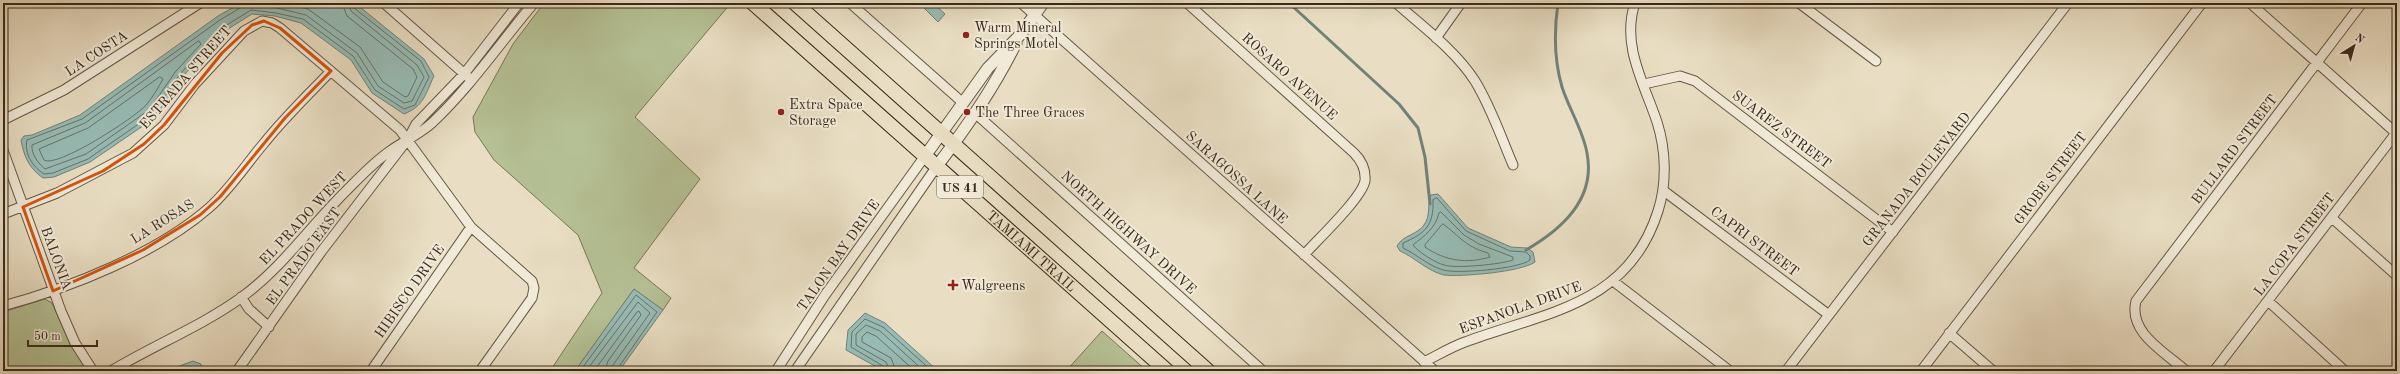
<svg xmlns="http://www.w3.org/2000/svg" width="2400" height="374" viewBox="0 0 2400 374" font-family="'Old Standard TT',serif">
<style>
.green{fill:#b5c195;stroke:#777658}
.water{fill:#97bcb6;stroke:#718278}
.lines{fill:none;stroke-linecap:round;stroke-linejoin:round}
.shore{stroke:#687368;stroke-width:1}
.stream{stroke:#718278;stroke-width:3}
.minor-casing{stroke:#655745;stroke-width:11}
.tertiary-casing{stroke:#655745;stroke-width:13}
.primary-casing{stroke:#392a1b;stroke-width:16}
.minor{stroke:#f1ead8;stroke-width:9}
.tertiary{stroke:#f1ead8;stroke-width:11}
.primary{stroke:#e9dec3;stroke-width:14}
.marked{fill:none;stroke:#d6540e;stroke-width:3;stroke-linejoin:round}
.poi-dot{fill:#8f2418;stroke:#f1ead8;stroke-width:1.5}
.labels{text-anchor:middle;stroke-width:4;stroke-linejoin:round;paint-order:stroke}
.shield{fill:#f1ead8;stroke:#706454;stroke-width:1}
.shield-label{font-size:13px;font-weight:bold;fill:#392a1b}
.poi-label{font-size:14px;fill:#392a1b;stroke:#f1ead8;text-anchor:start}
.street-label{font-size:14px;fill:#392a1b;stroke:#f1ead8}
</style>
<rect width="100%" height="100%" fill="#e9dec3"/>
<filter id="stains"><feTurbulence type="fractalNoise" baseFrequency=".005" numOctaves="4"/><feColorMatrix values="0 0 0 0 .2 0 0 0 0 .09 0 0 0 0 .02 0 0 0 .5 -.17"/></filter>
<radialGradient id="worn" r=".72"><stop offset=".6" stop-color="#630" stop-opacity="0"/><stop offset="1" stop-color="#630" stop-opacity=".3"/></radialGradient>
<path class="green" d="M544,3H731L635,117L700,179L634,268L671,298L663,310L634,289L575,371H550L602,293L578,235L494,160L475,132L473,117L513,44Z
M45,299L52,303L69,341L88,371H3V312Z
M1102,331L1147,371H1066Z"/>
<path class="water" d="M241,3H355L424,59L434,76C425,95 424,106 404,114L372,93L351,60L301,23L275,16L252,14L228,29L183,76L156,117L90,162L54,177L43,178C29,168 24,157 21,140L24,136L32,135L80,115L218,16Z
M926,3H933L945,14L938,22L923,7Z
M1438,194L1468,228L1511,247L1527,248L1533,252L1535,262C1521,272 1461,277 1444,275C1429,272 1414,257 1400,251L1397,246C1403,235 1417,235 1424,225C1431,215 1427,205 1431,195Z
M634,289L663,310L619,371H575Z
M865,313L885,323L938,371H884L846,350L848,330Z
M193,361L201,364L203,371H166Z"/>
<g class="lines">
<path class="shore" d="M242,3L240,8L220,20L82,119L27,140C24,154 33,167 44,174L53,173L88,159L153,114L180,74L225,26L251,10L276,13L303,19L353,56L375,90L404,109L415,105L429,77L421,61L354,8L353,3
M247,3L249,6L277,8L306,15L357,53L378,86L404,103L412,101L424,77L417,65L351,11L348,3
M283,3L308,9L360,47L383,82L405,97L408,96L417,77L413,69L347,16L342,3
M199,41L201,44L176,71L149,110L86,154L45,169C38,163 31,154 32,145L85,123Z
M160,77L163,79C158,88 153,97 146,105C136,117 56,169 44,160L39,149L88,128Z
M1437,198L1466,231L1510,251L1526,252L1530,256V260C1519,269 1456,274 1443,270C1429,266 1416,254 1403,248V243C1426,233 1434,225 1433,200Z
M1441,212L1464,235L1479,244L1513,257V260C1502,264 1456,269 1444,265C1436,263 1418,252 1413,245C1425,235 1435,229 1439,213Z
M1443,224C1461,237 1464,246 1488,253L1490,257C1467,264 1445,261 1425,247V245Z
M580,371L636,295L657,312L616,371
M586,371L638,302L650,313L613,365L611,371
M594,371L637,312L639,311L641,315L608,361L605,371
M885,371L883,366L851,347L852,332L865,319L883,327L932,371
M890,371L886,362L856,345V334L866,325L880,331L924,371
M896,371L891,358L862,342V337L867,332L876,336L915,371"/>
<path class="stream" d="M1289,3L1399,104L1418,128L1425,157L1430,204
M1526,250C1562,229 1596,199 1587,153C1583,130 1569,109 1562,87C1554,60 1554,31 1558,3"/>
<g class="minor-casing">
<path id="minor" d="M384,3L468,77
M850,3L962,102
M1021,3L1435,371
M1187,3L1354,153C1361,160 1366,170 1365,181C1361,199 1318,239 1304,255
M1396,3C1423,27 1455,50 1475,81C1491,107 1501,137 1513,165
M1799,3L1876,61
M2250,3L2397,134
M1436,38L1461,3
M1644,84L1680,76L1695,81L1893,232
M976,114L1263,371
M3,120L64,90L200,3
M3,150L61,311L75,343L93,371
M1664,191L1829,315
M3,214L57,193L133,153L164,125L195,84L244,31L262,21L272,23L280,28L400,130L471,227L532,281L534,288L532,298L480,371
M2332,218L2397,276
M1613,281L1730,371
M241,297L249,309L269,327
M2268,301L2345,371
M3,306C70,288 158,253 210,207C231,188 247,163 265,142C285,117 309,94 331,71
M1949,333L1993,371
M1424,362C1438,355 1451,347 1465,342C1545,312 1628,306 1658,211C1667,183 1666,150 1657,122C1644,83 1621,45 1635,3
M111,371C154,345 202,326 242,297C284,266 311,225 348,189C361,176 374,162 390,151C404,141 420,134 432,123C471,86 500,43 534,3
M237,371L321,252L408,139L416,124L464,74L519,3
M371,371L471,227
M776,371L825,295L925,156
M795,371L937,166
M1786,371L2068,3
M1921,371L2202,3
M2186,371C2165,352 2128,333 2136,301L2362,3
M2214,371L2396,133"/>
</g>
<g class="tertiary-casing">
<path id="tertiary" d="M925,156L988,68L1021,34L1043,3
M937,166C967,127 994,88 1016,43"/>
</g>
<g class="primary-casing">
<g id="primary">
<path id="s1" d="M753,3L1167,371"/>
<path d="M795,3L1208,371"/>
</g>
</g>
<use href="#minor" class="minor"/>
<use href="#tertiary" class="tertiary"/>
<use href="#primary" class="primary"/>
</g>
<path class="marked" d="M264,21L280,28L331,71L285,118L220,197L200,215L143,250L53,291L23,207L103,171L144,144L164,125L222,53L252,25Z"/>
<g class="poi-dot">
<circle cx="966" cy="35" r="4"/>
<circle cx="781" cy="112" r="4"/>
<circle cx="967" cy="112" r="4"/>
<path d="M951 279h4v4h4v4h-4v4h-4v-4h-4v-4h4z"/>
</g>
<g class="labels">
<rect class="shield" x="937" y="176" width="46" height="22" rx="3"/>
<g class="shield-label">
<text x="960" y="192">US 41</text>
</g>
<g class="poi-label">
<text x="974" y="32">Warm Mineral<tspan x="974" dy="16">Springs Motel</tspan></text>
<text x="789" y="109">Extra Space<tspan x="789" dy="16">Storage</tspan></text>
<text x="975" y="117">The Three Graces</text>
<text x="961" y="290">Walgreens</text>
</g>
<g class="street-label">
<text transform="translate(96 53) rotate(-33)" y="5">LA COSTA</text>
<text transform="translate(1290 76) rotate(42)" y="5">ROSARO AVENUE</text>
<text transform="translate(185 77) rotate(-49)" y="5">ESTRADA STREET</text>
<text transform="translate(1782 129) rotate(37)" y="5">SUAREZ STREET</text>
<text transform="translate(2234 149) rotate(-53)" y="5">BULLARD STREET</text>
<text transform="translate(1237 177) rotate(42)" y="5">SARAGOSSA LANE</text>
<text transform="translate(2050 178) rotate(-53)" y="5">GROBE STREET</text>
<text transform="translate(1916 179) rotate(-52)" y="5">GRANADA BOULEVARD</text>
<text transform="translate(303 218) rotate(-47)" y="5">EL PRADO WEST</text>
<text transform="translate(162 221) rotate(-32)" y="5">LA ROSAS</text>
<text transform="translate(1129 232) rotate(42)" y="5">NORTH HIGHWAY DRIVE</text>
<text transform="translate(1755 241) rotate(37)" y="5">CAPRI STREET</text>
<text transform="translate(2294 244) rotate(-53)" y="5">LA COPA STREET</text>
<text dy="5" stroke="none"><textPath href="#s1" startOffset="373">TAMIAMI TRAIL</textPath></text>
<text transform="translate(838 255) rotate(-55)" y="5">TALON BAY DRIVE</text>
<text transform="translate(303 256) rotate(-54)" y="5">EL PRADO EAST</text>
<text transform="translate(57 258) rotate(70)" y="5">BALONIA</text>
<text transform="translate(409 291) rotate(-55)" y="5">HIBISCO DRIVE</text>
<text transform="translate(1520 307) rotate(-20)" y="5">ESPANOLA DRIVE</text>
</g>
</g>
<rect width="2400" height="374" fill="none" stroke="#e9dec3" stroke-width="16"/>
<rect x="4" y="4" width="2392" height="366" fill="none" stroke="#392a1b" stroke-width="2"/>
<rect x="8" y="8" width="2384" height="358" fill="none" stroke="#392a1b"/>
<g transform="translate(2354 46) rotate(37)" stroke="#f1ead8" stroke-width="3" paint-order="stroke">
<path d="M0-3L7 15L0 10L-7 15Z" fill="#392a1b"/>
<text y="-6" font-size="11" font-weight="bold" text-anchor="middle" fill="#392a1b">N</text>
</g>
<path d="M28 340v6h69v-6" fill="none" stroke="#392a1b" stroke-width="2"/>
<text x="34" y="340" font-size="12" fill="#392a1b" stroke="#f1ead8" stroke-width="3" paint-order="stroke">50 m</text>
<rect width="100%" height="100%" filter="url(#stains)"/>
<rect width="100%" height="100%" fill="url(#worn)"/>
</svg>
